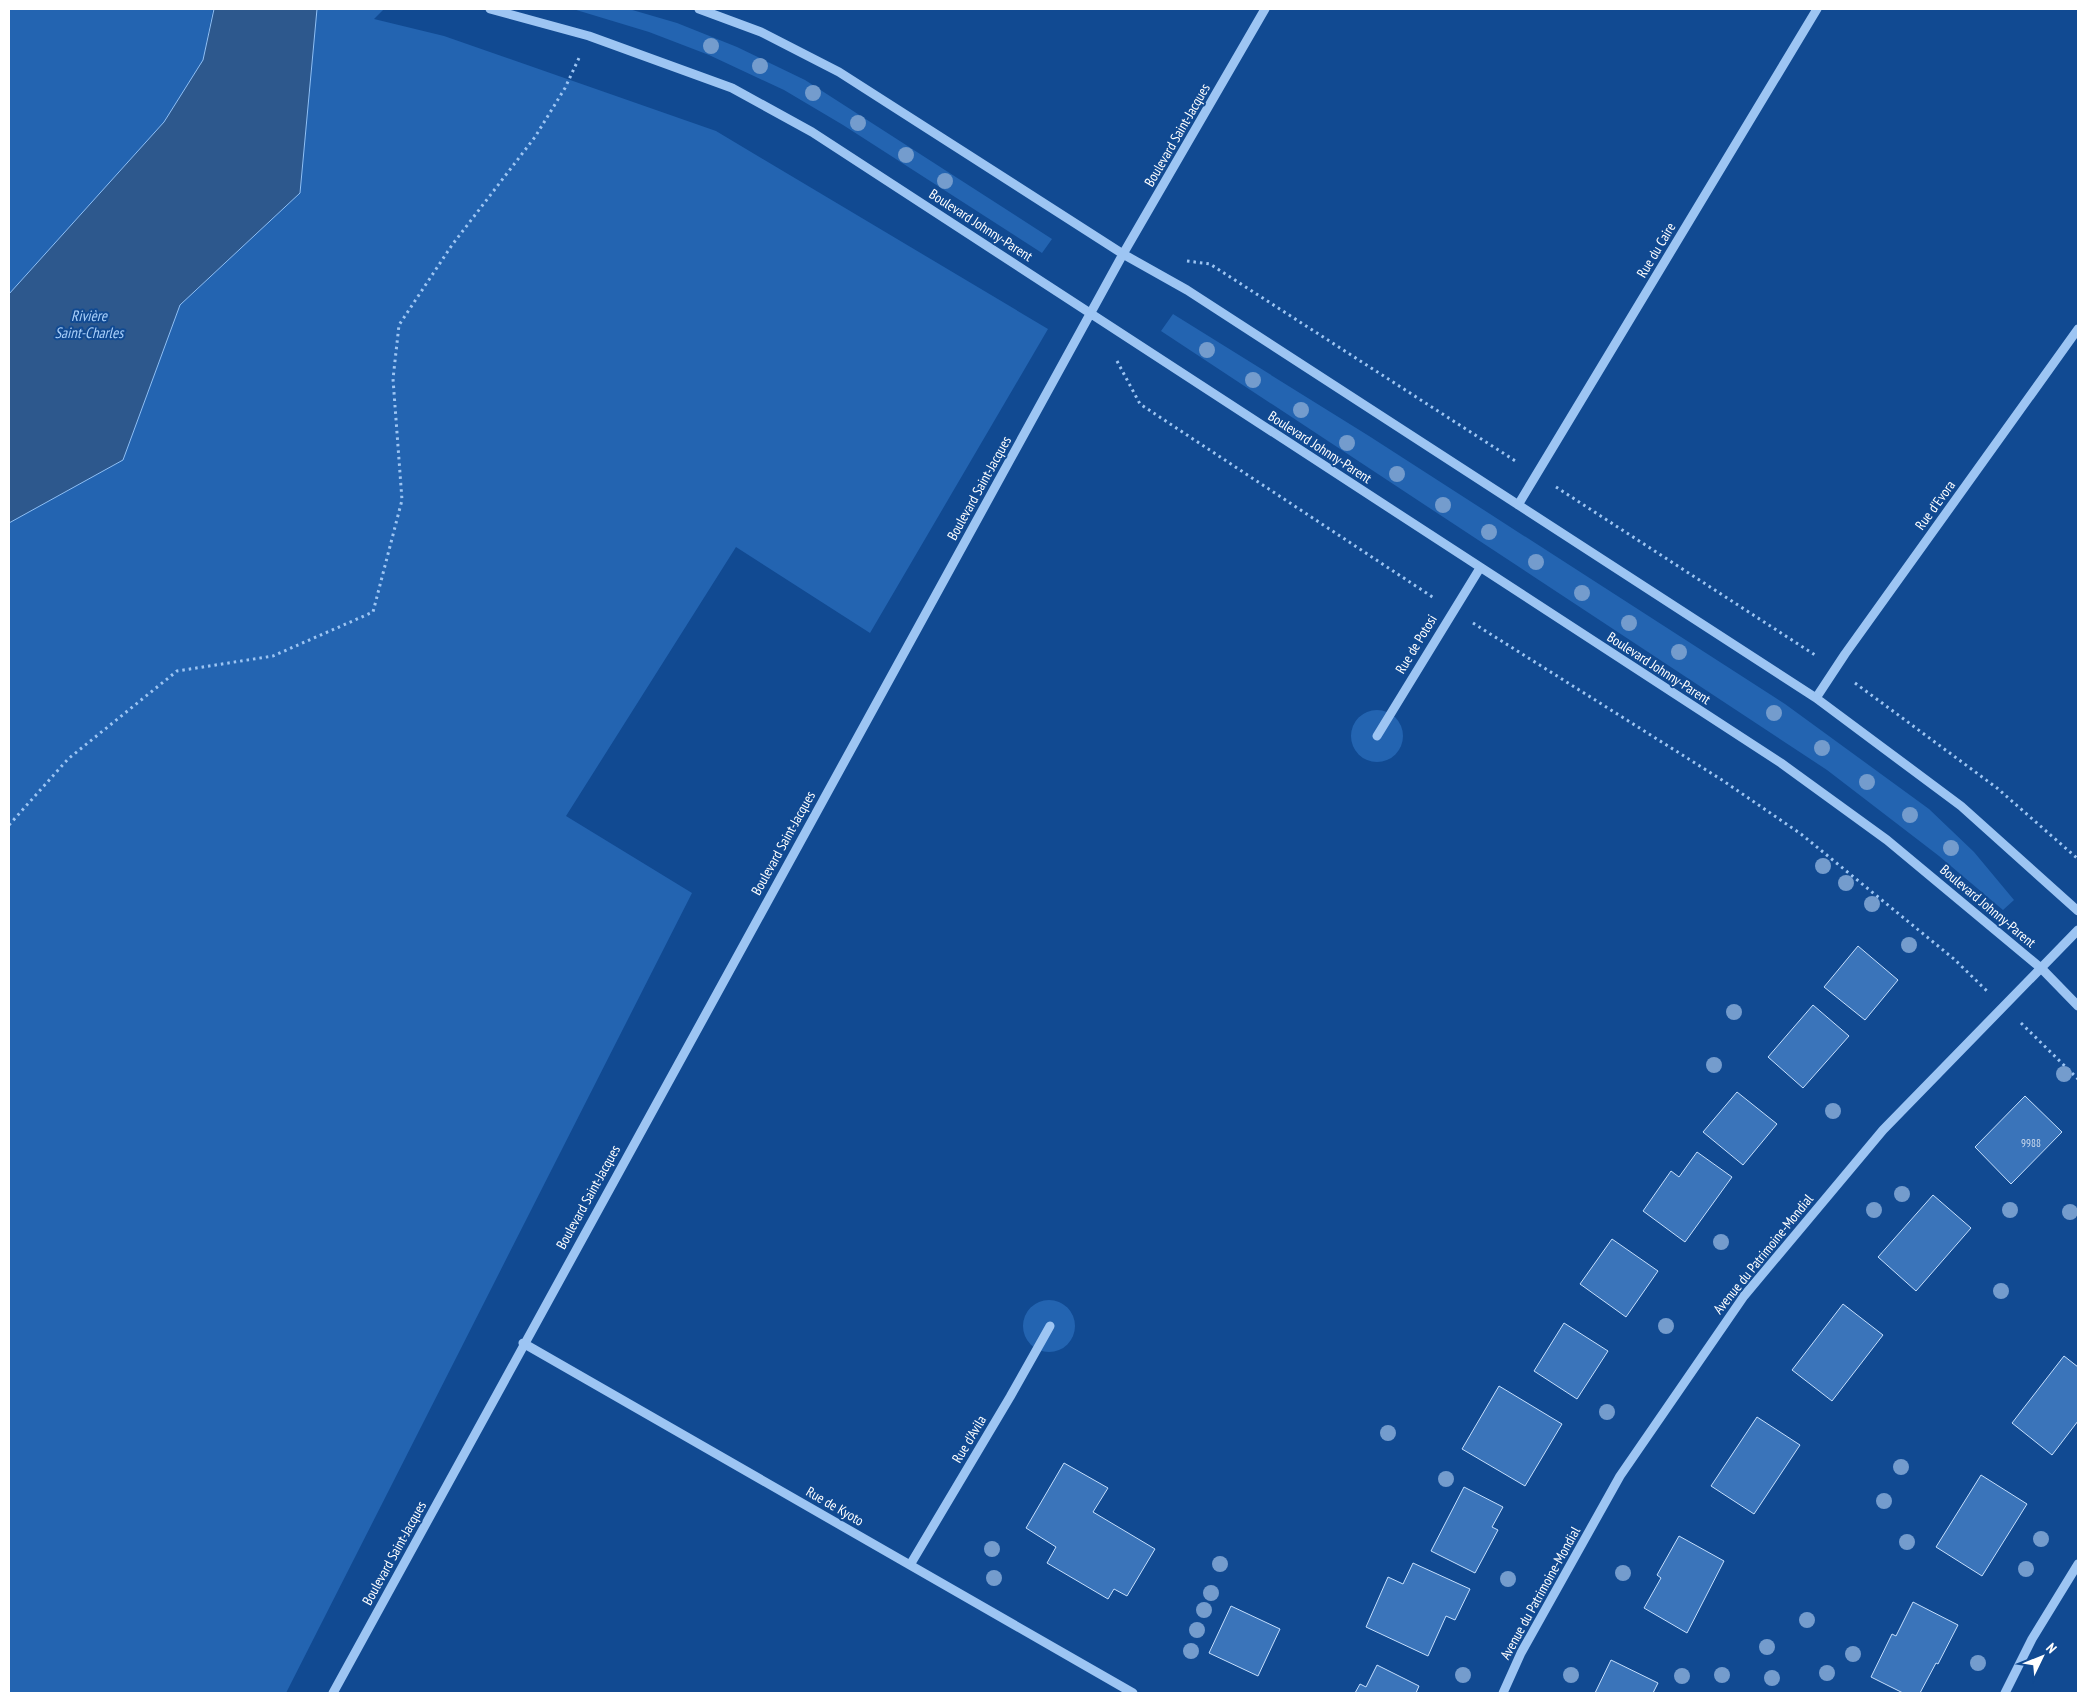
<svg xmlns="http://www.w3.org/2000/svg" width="2087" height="1702" viewBox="0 0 2087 1702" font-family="'PT Sans Narrow',sans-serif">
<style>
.green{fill:#2364b1}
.water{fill:#2d588d;stroke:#8fc0f6}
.building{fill:#3a74ba;stroke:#c5dffd}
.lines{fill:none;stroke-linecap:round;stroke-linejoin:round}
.path{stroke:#9dc5f3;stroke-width:3;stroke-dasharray:2.5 4;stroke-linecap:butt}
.minor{stroke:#9dc5f3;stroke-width:9}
.tree{fill:#749ccd}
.labels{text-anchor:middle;stroke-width:4;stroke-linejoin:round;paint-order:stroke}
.number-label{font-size:11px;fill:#cedcee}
.street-label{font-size:14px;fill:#fff;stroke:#114a92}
.water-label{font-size:15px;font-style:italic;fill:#a9cffa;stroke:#114a92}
</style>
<rect width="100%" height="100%" fill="#114a92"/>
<path class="green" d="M9,9H213L203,60L164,122L9,294Z
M317,9H384L374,19L444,36L716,131L1048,329L870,633L736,547L566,816L692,893L286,1693H9V523L123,460L180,305L300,193Z
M573,9H629L677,23L737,47L805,80L1052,239L1042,253L843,125L784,90L709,55L649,32Z
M1173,314L1369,436L1785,704L1929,809L1974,852L2014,900L2003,910L1939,856L1827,770L1161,331Z
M1351 736a26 26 0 1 1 52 0a26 26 0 1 1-52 0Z
M1023 1326a26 26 0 1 1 52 0a26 26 0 1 1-52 0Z"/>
<path class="water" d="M214,9H317L300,193L180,305L123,460L9,523V294L164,122L203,60Z"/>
<path class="building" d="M1858,946L1898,980L1865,1020L1824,987Z
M1813,1005L1849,1036L1803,1088L1768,1057Z
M1737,1092L1777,1124L1743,1165L1703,1132Z
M2025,1096L2062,1132L2011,1184L1975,1147Z
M1697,1152L1732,1177L1685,1242L1643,1211L1671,1171L1679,1177Z
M1933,1195L1971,1228L1916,1291L1878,1257Z
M1612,1239L1658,1271L1626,1317L1580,1284Z
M1843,1304L1883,1335L1832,1401L1792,1370Z
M1564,1323L1608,1351L1577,1399L1534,1371Z
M2064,1356L2078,1367V1421L2052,1455L2012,1423Z
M1499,1386L1562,1424L1525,1486L1462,1449Z
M1757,1417L1800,1445L1754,1514L1711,1486Z
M1064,1463L1108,1488L1093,1512L1155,1549L1127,1596L1114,1589L1108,1599L1047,1563L1056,1547L1026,1528Z
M1981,1475L2027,1504L1982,1576L1936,1547Z
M1464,1487L1503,1507L1492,1527L1498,1530L1475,1573L1431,1551Z
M1679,1536L1724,1561L1687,1633L1644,1608L1661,1578L1657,1575Z
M1413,1563L1470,1589L1455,1620L1446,1616L1428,1656L1366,1627L1388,1577L1403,1584Z
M1913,1602L1958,1625L1938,1664L1936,1663L1920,1693H1903L1871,1677L1892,1634L1896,1636Z
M1231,1606L1280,1629L1258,1676L1209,1653Z
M1611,1660L1658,1683L1653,1693H1595Z
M1377,1665L1419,1686L1416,1693H1355L1360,1684L1366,1687Z"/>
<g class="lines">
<path class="path" d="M1187,261L1210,264L1517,462
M1117,361L1140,404L1434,598
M1556,487L1815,655
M1473,623L1722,780L1801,834L1954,959L1987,991
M1855,683L1997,788L2078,859
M9,825L68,759L177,671L273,656L373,612L402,500L393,379L399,325L452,245L535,137L565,88L579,58
M2021,1023L2078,1079"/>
<path class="minor" d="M490,9L589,36L732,88L812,132L1781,763L1887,840L2042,969L2078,1006
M699,9L761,32L839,72L1123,254L1187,290L1816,698L1961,806L2078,911
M1518,505L1817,9
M1816,698L1845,654L2078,329
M1377,736L1480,568
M523,1343L1133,1693
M910,1565L1010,1397L1050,1326
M333,1693L1123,254L1265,9
M1503,1693L1521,1653L1620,1476L1744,1296L1883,1130L2078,930
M2005,1693L2032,1639L2078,1564"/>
</g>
<g class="tree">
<circle cx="711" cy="46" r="8"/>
<circle cx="760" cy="66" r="8"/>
<circle cx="813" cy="93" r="8"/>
<circle cx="858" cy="123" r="8"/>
<circle cx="906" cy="155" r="8"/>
<circle cx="945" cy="181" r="8"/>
<circle cx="1207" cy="350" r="8"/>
<circle cx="1253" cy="380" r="8"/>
<circle cx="1301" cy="410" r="8"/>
<circle cx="1347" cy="443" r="8"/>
<circle cx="1397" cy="474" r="8"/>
<circle cx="1443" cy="505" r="8"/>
<circle cx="1489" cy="532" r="8"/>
<circle cx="1536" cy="562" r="8"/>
<circle cx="1582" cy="593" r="8"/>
<circle cx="1629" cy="623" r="8"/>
<circle cx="1679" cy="652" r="8"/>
<circle cx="1774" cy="713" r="8"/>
<circle cx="1822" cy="748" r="8"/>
<circle cx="1867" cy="782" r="8"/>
<circle cx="1910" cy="815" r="8"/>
<circle cx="1951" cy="848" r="8"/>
<circle cx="1823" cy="866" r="8"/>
<circle cx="1846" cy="883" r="8"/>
<circle cx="1872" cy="904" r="8"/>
<circle cx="1909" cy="945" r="8"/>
<circle cx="1734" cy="1012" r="8"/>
<circle cx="1714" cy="1065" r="8"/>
<circle cx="2064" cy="1074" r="8"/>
<circle cx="1833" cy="1111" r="8"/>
<circle cx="1902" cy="1194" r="8"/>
<circle cx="1874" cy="1210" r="8"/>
<circle cx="2010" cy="1210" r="8"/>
<circle cx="2070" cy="1212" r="8"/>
<circle cx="1721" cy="1242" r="8"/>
<circle cx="2001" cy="1291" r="8"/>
<circle cx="1666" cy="1326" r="8"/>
<circle cx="1607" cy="1412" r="8"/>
<circle cx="1388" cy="1433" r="8"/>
<circle cx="1901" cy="1467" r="8"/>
<circle cx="1446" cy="1479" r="8"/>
<circle cx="1884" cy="1501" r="8"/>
<circle cx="2041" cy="1539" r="8"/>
<circle cx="1907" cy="1542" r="8"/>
<circle cx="992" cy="1549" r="8"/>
<circle cx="1220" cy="1564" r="8"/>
<circle cx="2026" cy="1569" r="8"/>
<circle cx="1623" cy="1573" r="8"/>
<circle cx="994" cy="1578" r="8"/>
<circle cx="1508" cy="1579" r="8"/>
<circle cx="1211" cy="1593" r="8"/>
<circle cx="1204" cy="1610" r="8"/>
<circle cx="1807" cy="1620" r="8"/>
<circle cx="1197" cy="1630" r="8"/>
<circle cx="1767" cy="1647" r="8"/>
<circle cx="1191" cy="1651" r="8"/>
<circle cx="1853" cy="1654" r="8"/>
<circle cx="1978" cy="1663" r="8"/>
<circle cx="1827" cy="1673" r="8"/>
<circle cx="1463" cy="1675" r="8"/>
<circle cx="1571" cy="1675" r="8"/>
<circle cx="1722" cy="1675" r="8"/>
<circle cx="1682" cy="1676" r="8"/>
<circle cx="1772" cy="1678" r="8"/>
</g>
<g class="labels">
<g class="number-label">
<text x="2031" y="1147">9988</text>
</g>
<g class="street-label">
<text transform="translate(1177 135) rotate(-60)" y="5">Boulevard Saint-Jacques</text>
<text transform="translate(981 225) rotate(33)" y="5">Boulevard Johnny-Parent</text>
<text transform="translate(1656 250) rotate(-59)" y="5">Rue du Caire</text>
<text transform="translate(1320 447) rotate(33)" y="5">Boulevard Johnny-Parent</text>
<text transform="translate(979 488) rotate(-61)" y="5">Boulevard Saint-Jacques</text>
<text transform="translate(1935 505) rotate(-54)" y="5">Rue d'Evora</text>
<text transform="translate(1416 644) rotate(-59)" y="5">Rue de Potosi</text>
<text transform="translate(1659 668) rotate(33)" y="5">Boulevard Johnny-Parent</text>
<text transform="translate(783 843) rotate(-61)" y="5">Boulevard Saint-Jacques</text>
<text transform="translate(1988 906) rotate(40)" y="5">Boulevard Johnny-Parent</text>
<text transform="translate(588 1197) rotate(-61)" y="5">Boulevard Saint-Jacques</text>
<text transform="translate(1763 1254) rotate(-51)" y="5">Avenue du Patrimoine-Mondial</text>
<text transform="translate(969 1439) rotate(-59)" y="5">Rue d'Avila</text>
<text transform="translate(835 1506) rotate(30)" y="5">Rue de Kyoto</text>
<text transform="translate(394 1553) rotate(-61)" y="5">Boulevard Saint-Jacques</text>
<text transform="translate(1540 1593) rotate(-61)" y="5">Avenue du Patrimoine-Mondial</text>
</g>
<g class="water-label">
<text x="89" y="321">Rivière<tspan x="89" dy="17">Saint-Charles</tspan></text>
</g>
</g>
<rect width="2087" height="1702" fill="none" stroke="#ffffff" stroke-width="20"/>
<g transform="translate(2042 1657) rotate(47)" stroke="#114a92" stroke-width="4" paint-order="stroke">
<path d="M0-4L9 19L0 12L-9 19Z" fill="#ffffff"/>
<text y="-8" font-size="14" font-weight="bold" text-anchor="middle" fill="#ffffff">N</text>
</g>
</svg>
